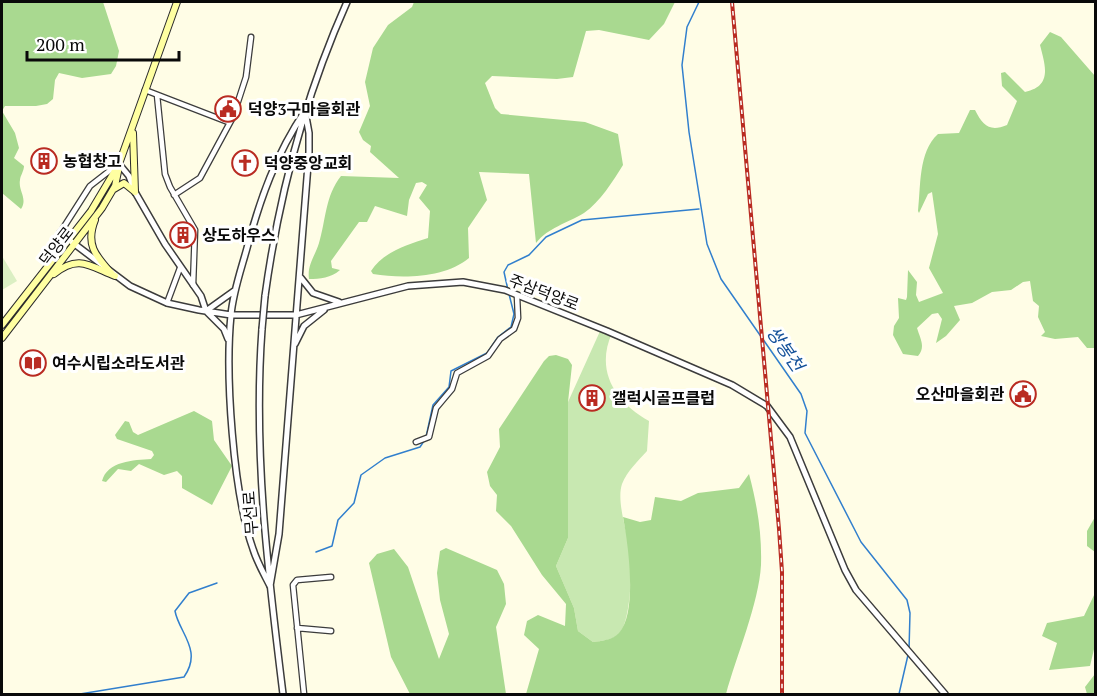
<svg xmlns="http://www.w3.org/2000/svg" width="1097" height="696" viewBox="0 0 1097 696" font-family="'PT Serif','Noto Sans KR',serif">
<style>
.green{fill:#c8e8b1}
.forest{fill:#a9d990}
.pitch{fill:#dbefc3}
.lines{fill:none;stroke-linecap:round;stroke-linejoin:round}
.stream{stroke:#317fcd;stroke-width:1.5}
.minor-casing{stroke:#3c3c3c;stroke-width:7}
.tertiary-casing{stroke:#3c3c3c;stroke-width:8}
.secondary-casing{stroke:#2b2b2b;stroke-width:8}
.minor{stroke:#fff;stroke-width:4.5}
.tertiary{stroke:#fff;stroke-width:5}
.secondary{stroke:#ffffa1;stroke-width:6}
.rail-casing{stroke:#b92b22;stroke-width:4}
.rail{stroke:#fff;stroke-width:1.5;stroke-dasharray:4.5;stroke-linecap:butt}
.tertiary-bridge-casing{stroke:#3c3c3c;stroke-width:8;stroke-linecap:butt}
.tertiary-bridge{stroke:#fff;stroke-width:5}
.labels{text-anchor:middle;stroke-width:6;stroke-linejoin:round;paint-order:stroke}
.poi-label{font-size:16px;font-weight:bold;fill:#090909;stroke:#fff;text-anchor:start}
.street-label{font-size:16px;fill:#090909;stroke:#fff}
.water-label{font-size:18px;font-style:italic;fill:#14519a;stroke:#fff}
</style>
<rect width="100%" height="100%" fill="#fffde6"/>
<path class="green" d="M601,329L612,333C595,371 615,402 649,421L647,451C638,461 627,471 622,484C616,502 628,534 630,552C632,570 631,621 619,634C613,640 601,641 593,642L578,631L574,608L556,566L568,538V402Z"/>
<path class="forest" d="M2,2H103L119,51L116,66L111,74L82,78L59,73L55,80L53,99L47,104L36,106H5L2,111L15,133L19,148L14,158L24,166C24,171 20,176 20,180C18,191 28,198 21,209L2,193Z
M414,2H675L664,24L649,40L599,30L586,31L573,77L557,79L492,76L485,83L495,108L501,114L585,122L618,134L623,165C613,181 600,202 584,213C566,224 549,227 536,243L529,174L479,172L487,200L468,228L469,258C445,278 403,279 373,274L371,271C383,252 407,245 428,238L430,211L419,198L427,185L422,182L416,183L409,200L407,216L375,206L367,222H359L331,261L332,268L340,270C331,278 320,279 309,279C307,265 315,256 319,243C326,220 325,196 341,176L399,178L370,152L371,146L363,140L359,132L370,106L365,82L373,48L388,25L412,7Z
M1050,32L1061,37L1095,76V348H1087L1078,337L1055,339L1041,336L1045,332L1038,317L1039,306L1033,301L1030,281L1023,282L1011,290L992,292L972,303L954,306L960,320L946,336L936,343L942,319L938,313L932,314L917,328C920,338 926,347 918,356L903,354L893,335L894,326L899,318L898,298L906,300L907,297L908,270L917,282L916,295L919,302L943,293L929,268L938,234L932,192L928,194L919,213L918,211C921,187 918,152 938,134L959,133L970,110H975C983,126 990,132 1007,125L1017,101L1002,86L1001,73L1005,72L1025,92C1053,86 1045,65 1040,45Z
M556,355L568,359L572,365L568,402V538L556,566L574,608L578,631L593,642C601,641 613,640 619,633C638,612 628,543 623,517L640,522L651,520L655,497L681,501L698,493L739,488L749,474C757,504 762,533 761,565C759,603 736,657 726,694H526L539,649L524,635L527,621L538,615L565,626L566,604L542,575L511,526L496,511L497,495L490,486L487,472L500,447L499,429L544,361L549,356Z
M194,411L212,421L214,440L232,466L212,505L182,488V476L177,471L164,475L139,464L131,471L118,469L106,482L102,481C107,461 134,460 151,459L154,455L152,451L117,439L115,435L125,421L129,422L133,432L138,435Z
M1095,517V552L1087,546V531Z
M446,548L497,570L504,584L506,604L496,627L506,694H410L391,657L369,563L377,554L394,549L408,567L439,659L449,634L440,600L437,573L440,551Z
M1095,593V645L1090,666L1049,670L1057,643L1042,636L1047,623L1084,616Z
M1095,666V694H1087L1085,687L1095,674Z"/>
<path class="pitch" d="M2,256L17,281L2,290Z"/>
<g class="lines">
<path class="stream" d="M699,2L687,27L682,65L689,132L707,244L721,279L801,394L807,411L805,433L861,542L907,600L910,613L909,650
M508,290L504,272L508,265L529,255L546,237L582,220L699,209
M426,437L433,405L449,387L451,371L487,353L498,337L511,327L514,314L509,294
M316,552L332,546L338,520L354,503L361,475L385,458L420,447L424,441
M80,694L184,677C203,650 179,633 175,611L189,593L217,583
M899,694L908,655"/>
<g class="minor-casing">
<path id="minor" d="M145,90L228,122
M157,95L165,174L170,187L195,230L193,285
M174,195L200,178L233,117L246,77L251,37
M60,233L90,186L117,165
M167,303L180,268
M416,442L429,437L436,408L452,389L457,373L488,356L500,339L514,329L518,318L517,296
M297,628L331,631
M304,694L293,585L297,580L331,577"/>
</g>
<g class="tertiary-casing">
<path id="tertiary" d="M119,164L129,176L135,192L165,244L201,296L206,311L224,329L228,339
M60,233L130,286L167,303L199,310L231,315H296L408,286L463,282L505,290L607,331L732,385L767,406L790,437L845,570L856,590L945,694
M301,278L313,293L339,302
M265,296C279,194 305,96 347,2
M206,311L234,291
M262,329C253,452 268,573 283,694
M295,344L304,326L324,310
M270,586C264,574 257,562 253,549C233,493 225,375 231,315C233,292 241,270 247,248C260,199 276,154 305,111
M270,586L279,534L309,152V133L305,111"/>
</g>
<g class="secondary-casing">
<path id="secondary" d="M133,133L135,192
M114,189L124,183L135,192
M95,220C85,245 96,256 112,274
M54,274C78,254 90,266 115,276
M2,325L91,211L119,164L177,2
M2,338L102,208L115,186L119,167"/>
</g>
<use href="#minor" class="minor"/>
<use href="#tertiary" class="tertiary"/>
<use href="#secondary" class="secondary"/>
<g class="rail-casing">
<path id="rail" d="M732,2L779,529L782,572V694"/>
</g>
<use href="#rail" class="rail"/>
<g class="tertiary-bridge-casing">
<path id="tertiary-bridge" d="M262,329L265,296"/>
</g>
<use href="#tertiary-bridge" class="tertiary-bridge"/>
</g>
<defs>
<g id="civic-ring" transform="scale(1.35)"><circle r="9.5" fill="#fff" stroke="#b92b22" stroke-width="1.5"/><path d="M-.6-6.5H3V-4.5H.6V-3L4-1V1h2V6H-6V1h2V-1L-.6-3ZM-1.2 2.5V6h2.4V2.5Z" fill="#b92b22"/></g>
<g id="building-ring" transform="scale(1.35)"><circle r="9.5" fill="#fff" stroke="#b92b22" stroke-width="1.5"/><path d="M-4-6H4V6H1V3H-1V6H-4ZM-2.5-4.3h1.7v1.8h-1.7ZM.8-4.3h1.7v1.8H.8ZM-2.5-1h1.7V.8h-1.7ZM.8-1h1.7V.8H.8Z" fill="#b92b22"/></g>
<g id="church-ring" transform="scale(1.35)"><circle r="9.5" fill="#fff" stroke="#b92b22" stroke-width="1.5"/><path d="M-1.2-6h2.4v3.5h3.3v2.4h-3.3V6h-2.4V-.1h-3.3v-2.4h3.3Z" fill="#b92b22"/></g>
<g id="library-ring" transform="scale(1.35)"><circle r="9.5" fill="#fff" stroke="#b92b22" stroke-width="1.5"/><path d="M-6-4Q-3-5.5-.7-3.5V5Q-3 3-6 4ZM6-4Q3-5.5 .7-3.5V5Q3 3 6 4Z" fill="#b92b22"/></g>
</defs>
<g fill-rule="evenodd">
<use href="#civic-ring" x="228" y="109"/>
<use href="#building-ring" x="44" y="161"/>
<use href="#church-ring" x="245" y="163"/>
<use href="#building-ring" x="183" y="235"/>
<use href="#library-ring" x="33" y="363"/>
<use href="#civic-ring" x="1023" y="394"/>
<use href="#building-ring" x="592" y="398"/>
</g>
<g class="labels">
<g class="poi-label">
<text x="248" y="115">덕양3구마을회관</text>
<text x="63" y="167">농협창고</text>
<text x="264" y="169">덕양중앙교회</text>
<text x="202" y="241">상도하우스</text>
<text x="52" y="369">여수시립소라도서관</text>
<text x="1004" y="400" text-anchor="end">오산마을회관</text>
<text x="612" y="404">갤럭시골프클럽</text>
</g>
<g class="street-label">
<text transform="translate(56 246) rotate(-52)" y="6">덕양로</text>
<text transform="translate(544 292) rotate(21)" y="6">주삼덕양로</text>
<text transform="translate(250 513) rotate(-94)" y="6">무선로</text>
</g>
<g class="water-label">
<text transform="translate(785 349) rotate(55)" y="6">쌍봉천</text>
</g>
</g>
<rect width="1097" height="696" fill="none" stroke="#090909" stroke-width="6"/>
<path d="M27 51v9h152v-9" fill="none" stroke="#090909" stroke-width="3"/>
<text x="36" y="51" font-size="18" fill="#090909" stroke="#ffffff" stroke-width="4.5" paint-order="stroke">200 m</text>
</svg>
